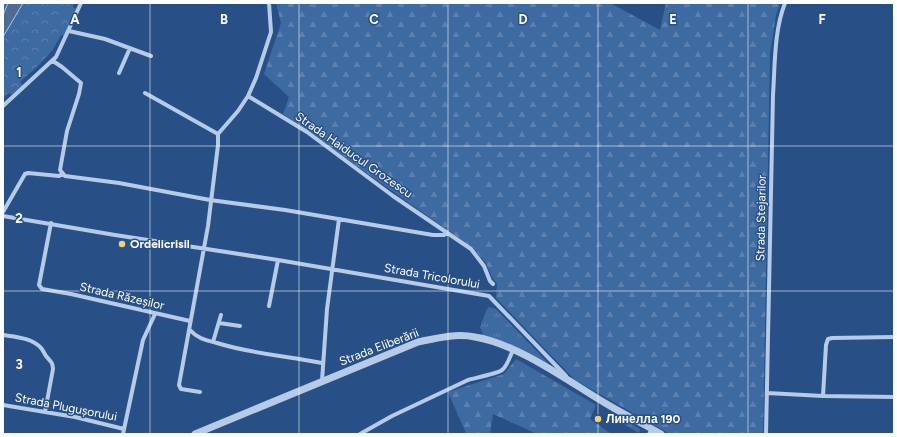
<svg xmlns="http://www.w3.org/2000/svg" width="897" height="437" viewBox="0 0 897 437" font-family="Figtree,sans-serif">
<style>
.grass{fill:url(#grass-tufts)}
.forest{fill:url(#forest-firs)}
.park{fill:url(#park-crowns)}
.water{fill:#506b91;stroke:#a9c5e8}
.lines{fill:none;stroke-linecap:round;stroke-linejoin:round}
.minor{stroke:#b5cbe8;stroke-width:4}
.tertiary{stroke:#b5cbe8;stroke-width:7}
.grid{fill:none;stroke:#fff;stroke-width:1;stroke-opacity:0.55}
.poi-dot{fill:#efcf7c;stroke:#295086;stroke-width:1.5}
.labels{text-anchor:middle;stroke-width:3;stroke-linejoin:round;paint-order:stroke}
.street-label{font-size:12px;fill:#fff;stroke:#295086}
.poi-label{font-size:12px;font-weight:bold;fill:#fff;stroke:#295086;text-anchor:start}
.grid-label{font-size:13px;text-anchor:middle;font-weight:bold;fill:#fff;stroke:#295086;stroke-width:3;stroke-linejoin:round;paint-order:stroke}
</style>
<defs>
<pattern id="grass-tufts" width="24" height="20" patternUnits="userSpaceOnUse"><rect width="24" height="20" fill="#3e6aa2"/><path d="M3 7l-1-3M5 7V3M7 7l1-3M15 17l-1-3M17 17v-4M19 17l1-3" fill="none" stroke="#5b80b0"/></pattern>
<pattern id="forest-firs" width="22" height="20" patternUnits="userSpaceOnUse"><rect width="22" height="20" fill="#3e6aa2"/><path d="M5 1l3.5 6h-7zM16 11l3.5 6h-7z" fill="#5b80b0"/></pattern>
<pattern id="park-crowns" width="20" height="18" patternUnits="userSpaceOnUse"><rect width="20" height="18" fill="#3e6aa2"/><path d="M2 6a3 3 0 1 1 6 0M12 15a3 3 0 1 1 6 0" fill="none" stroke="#5b80b0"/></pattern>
</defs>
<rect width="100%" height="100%" fill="#295086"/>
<path class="grass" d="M489,307L496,309L550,365L509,344L483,335L480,327L487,309Z
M611,412L640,429L639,433L617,420Z"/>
<path class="forest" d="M276,3H610L660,30L666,3H780L776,15L770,54L763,434H670L575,380L496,298L497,284L492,277L486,263L473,248L283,114L289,97L264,74L281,23Z
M516,359L596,405L590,419L611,434H537L493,414L490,434H465L466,433L448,392L504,374Z"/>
<path class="park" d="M3,3H74L73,7L76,9L64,36L61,35C50,57 38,66 20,82L23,85L11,95L9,93L3,98Z"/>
<path class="water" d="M8,3H23L3,37V15Z"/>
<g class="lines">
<path class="minor" d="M69,31L105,39L151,56
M53,61L62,67L81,83L79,94L67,131L60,170L65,176L119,183L210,200L285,210L433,235H444L447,232
M119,73L130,48
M145,93L218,134
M248,96L307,132L393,196L471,249L484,266L490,281L493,284
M3,106L56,57L81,3
M3,212L25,174L28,173L59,176L62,174
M3,216L115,235L278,260L489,296L566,376
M51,223L39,285L42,289L71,294L190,321
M269,306L278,260
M219,323L240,326
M190,330C198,339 206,340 217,343C252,354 287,356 322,363
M3,335C16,337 32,338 41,348C43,350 44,353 46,356C50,361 53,362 53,369L45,412
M213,342L221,315
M322,381L327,309L339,219
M200,392L181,389L179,385L208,226L218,145V134L238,111L248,96L256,78L271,32L269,3
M767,393L823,396L894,397
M823,396L826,345L828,339L832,338L894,337
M3,405L75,417L124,429
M123,434L143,340L155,314
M360,434L392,416L468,380C475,378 499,373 502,370C508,365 510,356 513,350
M649,434L652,429
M766,434L773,95C775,65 774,31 785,3"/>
<path class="tertiary" d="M195,434L418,342C437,338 456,333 475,337C518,344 568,381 605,403C623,414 642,423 661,434"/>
</g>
<path class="grid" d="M150,3V434M299,3V434M448,3V434M598,3V434M748,3V434M3,146H894M3,291H894"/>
<g class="poi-dot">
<circle cx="122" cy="244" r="4"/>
<circle cx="598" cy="419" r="4"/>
</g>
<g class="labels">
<g class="street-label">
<text transform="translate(354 155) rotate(35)" y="4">Strada Haiducul Grozescu</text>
<text transform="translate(761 218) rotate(-89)" y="4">Strada Stejarilor</text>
<text transform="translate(432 276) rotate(10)" y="4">Strada Tricolorului</text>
<text transform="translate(122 296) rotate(13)" y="4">Strada Răzeșilor</text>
<text transform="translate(379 347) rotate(-21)" y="4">Strada Eliberării</text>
<text transform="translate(66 407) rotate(11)" y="4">Strada Plugușorului</text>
</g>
<g class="poi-label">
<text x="130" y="248">Ordelicrisil</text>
<text x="606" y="423">Линелла 190</text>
</g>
</g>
<g class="grid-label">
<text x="75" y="24">A</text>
<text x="224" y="24">B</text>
<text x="374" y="24">C</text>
<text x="523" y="24">D</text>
<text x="673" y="24">E</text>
<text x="822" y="24">F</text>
<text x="19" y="77">1</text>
<text x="19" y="223">2</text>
<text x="19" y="369">3</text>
</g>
<rect width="897" height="437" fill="none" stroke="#ffffff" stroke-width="8"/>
</svg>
